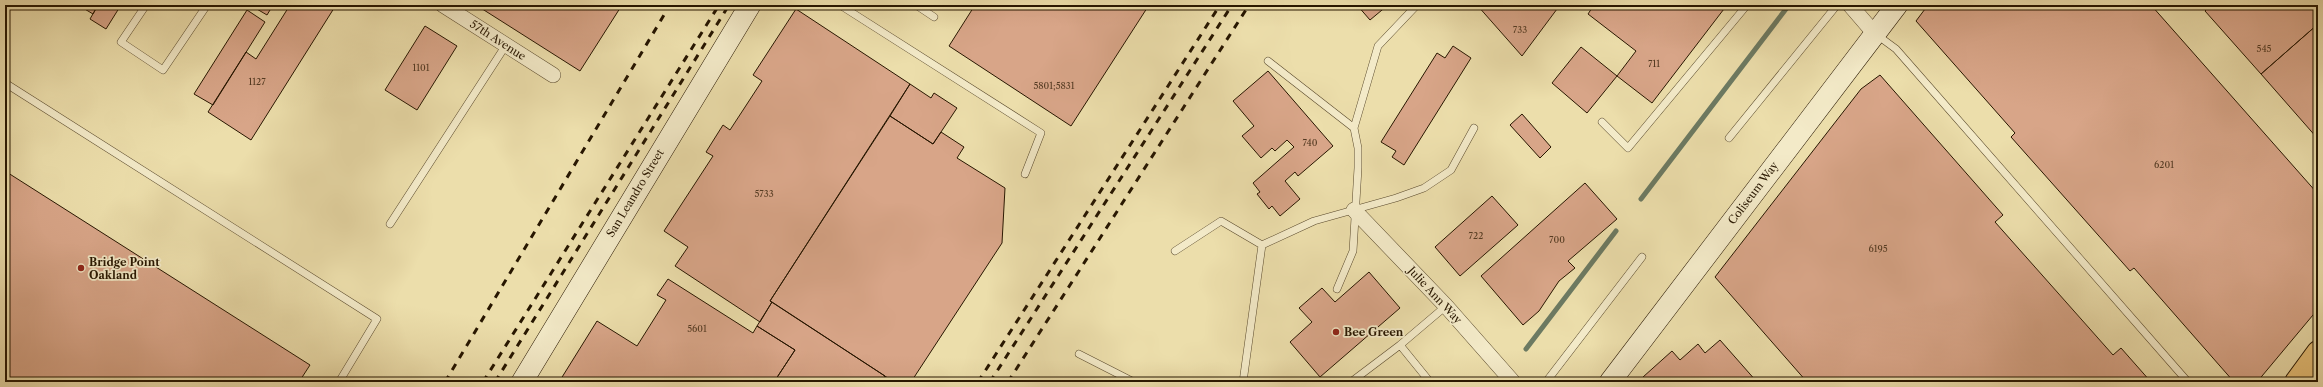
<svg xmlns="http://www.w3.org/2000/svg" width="2323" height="387" viewBox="0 0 2323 387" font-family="'Libre Caslon Text',serif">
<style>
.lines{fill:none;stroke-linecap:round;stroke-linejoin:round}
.stream{stroke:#6c7a62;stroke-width:5}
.building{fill:#d8a588;stroke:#271600}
.lane-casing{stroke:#58482b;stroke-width:8}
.street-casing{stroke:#58482b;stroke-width:16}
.secondary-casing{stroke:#271600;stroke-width:22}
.highway-casing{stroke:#271600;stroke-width:24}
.lane{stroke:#f3eac8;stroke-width:7}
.street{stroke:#f3eac8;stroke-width:15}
.secondary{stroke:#f3eac8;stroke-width:21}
.highway{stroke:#e6bf76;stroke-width:22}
.rail{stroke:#271600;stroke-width:3;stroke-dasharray:7 7;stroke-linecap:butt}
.poi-dot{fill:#8f2418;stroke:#f3eac8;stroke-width:1.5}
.labels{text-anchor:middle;stroke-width:3.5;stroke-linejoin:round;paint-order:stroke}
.number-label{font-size:9px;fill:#533a22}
.street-label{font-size:11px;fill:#271600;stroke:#f3eac8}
.poi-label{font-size:11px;font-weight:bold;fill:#271600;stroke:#f3eac8;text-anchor:start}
</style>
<rect width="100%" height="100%" fill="#ecdeab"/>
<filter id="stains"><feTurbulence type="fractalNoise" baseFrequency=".005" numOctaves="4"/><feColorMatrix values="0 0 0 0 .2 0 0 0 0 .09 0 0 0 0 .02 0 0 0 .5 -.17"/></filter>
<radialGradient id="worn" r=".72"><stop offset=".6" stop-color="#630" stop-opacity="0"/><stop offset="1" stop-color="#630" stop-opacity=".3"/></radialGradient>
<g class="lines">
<path class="stream" d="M1641,199L1789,5
M1526,349L1616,231"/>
</g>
<path class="building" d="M78,5H98L93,14Z
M98,5H121L106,29L90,19Z
M250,5H273L267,15Z
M290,5H336L251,140L208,112L246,52L256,59Z
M476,5H622L580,71Z
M975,5H1149L1071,126L949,46Z
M1357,5H1388L1370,20Z
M1477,5H1560L1522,56Z
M1594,5H1727L1652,103L1617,76L1636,51L1588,14Z
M1928,5H2151L2318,194V309L2257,382H2234L2134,268L2130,271L2011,137L2015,133L1916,21Z
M2211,5H2318V24L2261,74L2205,11Z
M796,9L910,84L770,301L772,302L760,322L675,266L688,247L664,231L713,156L706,152L723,125L730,130L762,81L753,75Z
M247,10L265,22L213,105L194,94Z
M2318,24V139L2261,74Z
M425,26L457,46L417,110L385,90Z
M1453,46L1471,58L1404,165L1392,157L1396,151L1381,142L1437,53L1445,58Z
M1581,47L1617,76L1587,113L1552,83Z
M1268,71L1333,146L1298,176L1295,172L1285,181L1300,199L1280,216L1272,206L1269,209L1257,194L1260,192L1253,183L1294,147L1287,140L1275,151L1272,148L1261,158L1242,136L1254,126L1233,101Z
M1880,75L2003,215L1995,222L2113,355L2121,348L2151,382H1807L1715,277L1861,89Z
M910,84L931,98L934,93L957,108L933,144L890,116Z
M1522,114L1551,147L1540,158L1510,125Z
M890,116L933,144L941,132L964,147L957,158L1005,188L1002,243L911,382H894L770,301Z
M5,171L310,365L299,382H5Z
M1585,183L1617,219L1568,261L1575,268L1559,281L1539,311L1523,325L1481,276Z
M1492,196L1518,225L1460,276L1435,247Z
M1369,272L1400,308L1320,377L1290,342L1312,322L1299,308L1322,288L1335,302Z
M668,279L753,333L757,326L795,350L774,382H559L597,321L637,346L666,300L657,295Z
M772,302L885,376L881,382H774L795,350L757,326Z
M1720,340L1757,382H1648L1643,377L1672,351L1680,360L1698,344L1705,353Z"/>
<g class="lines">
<g class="lane-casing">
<path id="lane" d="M146,5L121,42L163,70L207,5
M840,5L1041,133L1025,174
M916,5L934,17
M1877,35L1896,49L2188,382
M1268,61L1354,128L1358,148V168L1353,251L1337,289
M5,83L377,319L339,382
M1602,122L1628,148L1747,5
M1354,128L1378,46L1415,7
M1729,138L1837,5
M390,224L506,45
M1175,251L1221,221L1262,245L1314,221L1396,198L1424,188L1451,170L1474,128
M1079,354L1134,382
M1243,382L1262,245
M1351,382L1400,345
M1430,382L1400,345L1446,306
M1546,382L1642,257"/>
</g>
<g class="street-casing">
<path id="street" d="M443,5L553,75
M1850,5L1875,34
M1354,210L1446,306L1513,382"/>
</g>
<g class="secondary-casing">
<path id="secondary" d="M522,382L750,5
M1610,382L1897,5"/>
</g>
<g class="highway-casing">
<path id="highway" d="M2296,382L2318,352"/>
</g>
<use href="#lane" class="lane"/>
<use href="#street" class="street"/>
<use href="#secondary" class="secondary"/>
<use href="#highway" class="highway"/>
<path class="rail" d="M445,382L670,5
M483,382L719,5
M495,382L729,5
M978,382L1220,5
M990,382L1232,5
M1008,382L1249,5"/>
</g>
<g class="poi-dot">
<circle cx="81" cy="268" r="4"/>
<circle cx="1336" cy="332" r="4"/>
</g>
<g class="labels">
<g class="number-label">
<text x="1520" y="33">733</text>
<text x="2264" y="52">545</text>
<text x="1654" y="67">711</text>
<text x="421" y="71">1101</text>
<text x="257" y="85">1127</text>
<text x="1054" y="89">5801;5831</text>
<text x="1310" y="146">740</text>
<text x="2164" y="168">6201</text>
<text x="764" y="197">5733</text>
<text x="1476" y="239">722</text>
<text x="1557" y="243">700</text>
<text x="1878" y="252">6195</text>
<text x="697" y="332">5601</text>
</g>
<g class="street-label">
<text transform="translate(498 40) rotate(33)" y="4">57th Avenue</text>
<text transform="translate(635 193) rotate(-59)" y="4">San Leandro Street</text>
<text transform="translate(1753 193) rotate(-53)" y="4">Coliseum Way</text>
<text transform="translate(1435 295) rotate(47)" y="4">Julie Ann Way</text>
</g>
<g class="poi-label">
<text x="89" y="266">Bridge Point<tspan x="89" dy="13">Oakland</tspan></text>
<text x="1344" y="336">Bee Green</text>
</g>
</g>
<rect width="2323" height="387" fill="none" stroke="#ecdeab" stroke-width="20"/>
<rect x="6" y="6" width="2311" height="375" fill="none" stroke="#271600" stroke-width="2"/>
<rect x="10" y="10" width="2303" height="367" fill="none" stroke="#271600"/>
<rect width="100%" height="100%" filter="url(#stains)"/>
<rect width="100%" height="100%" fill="url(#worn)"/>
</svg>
